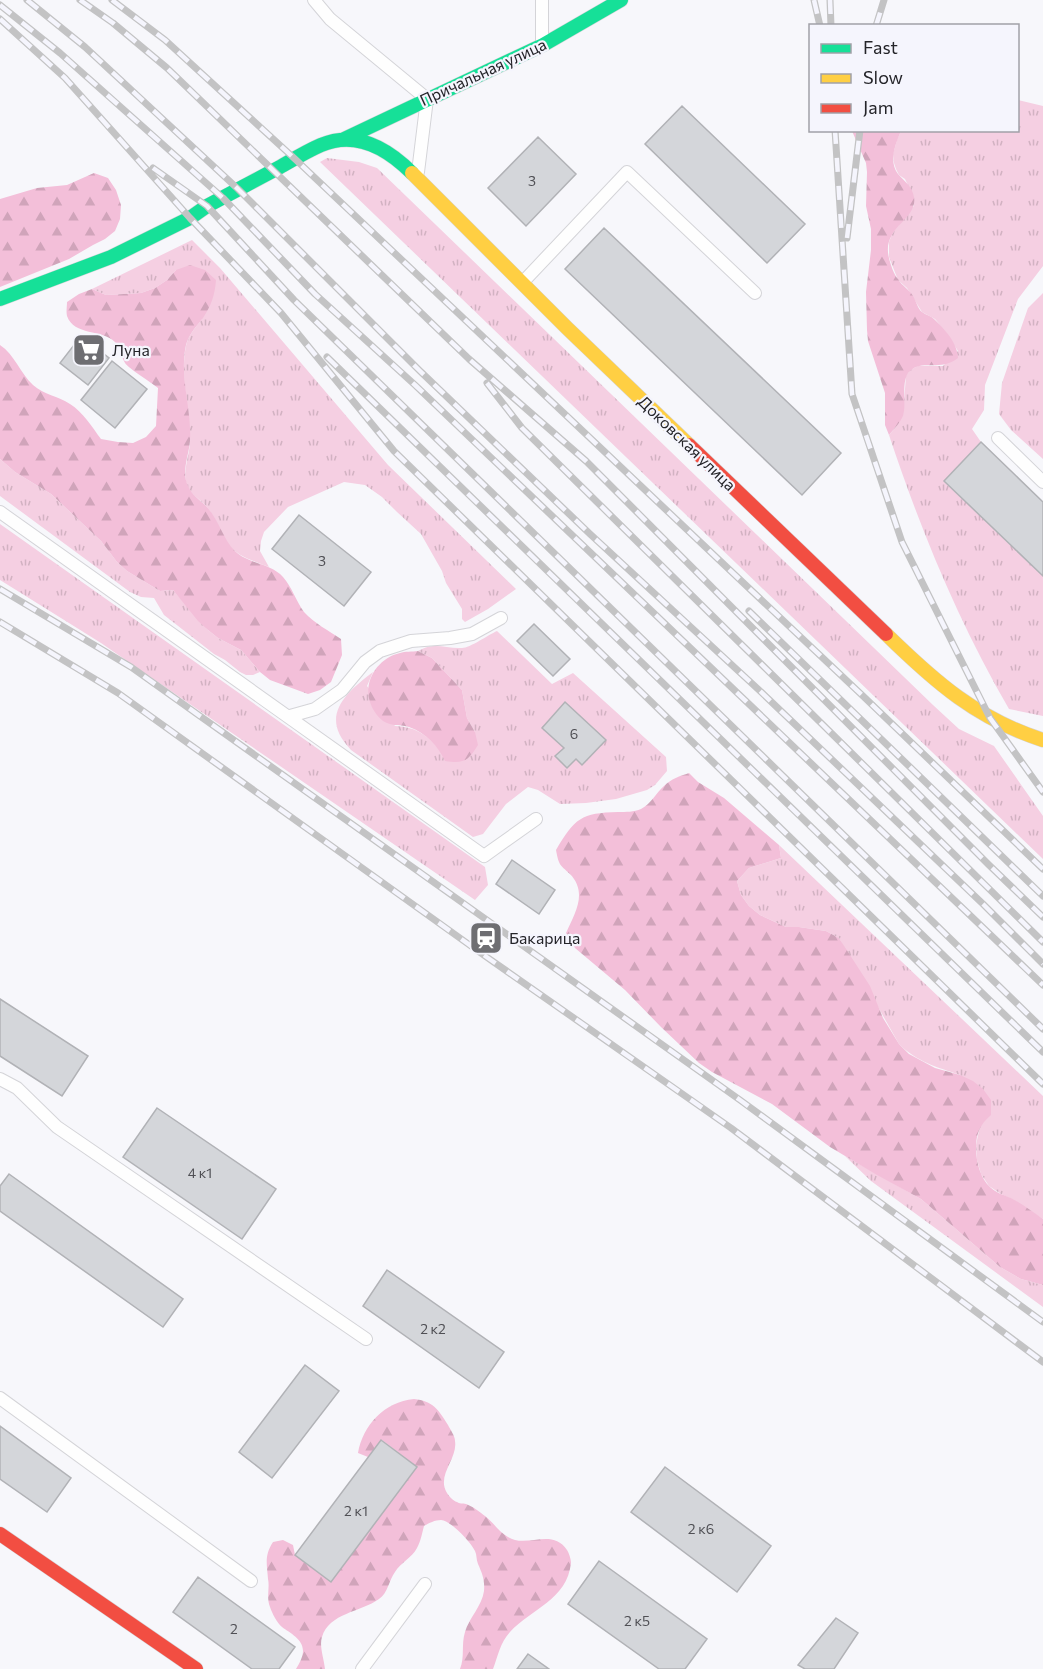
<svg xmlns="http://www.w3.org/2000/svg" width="1043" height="1669" viewBox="0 0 1043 1669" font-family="Commissioner,sans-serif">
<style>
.grass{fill:url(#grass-tufts)}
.forest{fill:url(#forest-firs)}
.building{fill:#d4d6da;stroke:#b1b2b6;stroke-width:1.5}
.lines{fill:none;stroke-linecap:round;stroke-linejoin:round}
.lane-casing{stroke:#d4d4d8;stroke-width:14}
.fast-casing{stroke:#d4d4d8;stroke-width:15}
.slow-casing{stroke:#d4d4d8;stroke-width:15}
.jam-casing{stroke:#d4d4d8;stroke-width:15}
.lane{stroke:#fefefe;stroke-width:12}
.fast{stroke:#16e098;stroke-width:14}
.slow{stroke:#ffcf43;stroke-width:14}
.jam{stroke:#f24e42;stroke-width:14}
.rail-casing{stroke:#c3c3c4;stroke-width:7}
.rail{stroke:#f5f5fd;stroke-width:4.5;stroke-dasharray:14;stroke-linecap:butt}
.labels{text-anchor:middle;stroke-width:4.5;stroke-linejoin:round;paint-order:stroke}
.number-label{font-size:14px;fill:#505055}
.street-label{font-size:16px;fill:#242429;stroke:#f5f5fd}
.poi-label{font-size:16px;fill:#242429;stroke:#f5f5fd;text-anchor:start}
</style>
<defs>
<pattern id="grass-tufts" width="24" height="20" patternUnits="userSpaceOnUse" patternTransform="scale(1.5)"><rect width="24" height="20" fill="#f5cfe2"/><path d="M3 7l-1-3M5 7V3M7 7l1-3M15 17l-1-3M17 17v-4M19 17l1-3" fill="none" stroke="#d2b2c2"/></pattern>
<pattern id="forest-firs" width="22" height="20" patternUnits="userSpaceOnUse" patternTransform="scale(1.5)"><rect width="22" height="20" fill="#f3bfd9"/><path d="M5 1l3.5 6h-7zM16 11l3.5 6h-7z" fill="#d0a4ba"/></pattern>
</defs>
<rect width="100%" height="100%" fill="#f7f7fb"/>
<path class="grass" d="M1018,100L1043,106V266L1018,299L985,385L984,410L972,429L981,442L944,481L1043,576V716L1009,709C958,621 921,531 889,435L896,427L903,415L906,376L910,370L918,366H943L958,351L946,332L935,319L922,312L907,288L898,280L889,257V242L892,234L914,206V198L905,179L899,175L896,169L894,163L893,154L897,140L901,131L1018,130Z
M327,158L359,162L377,168L933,705L959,729L994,746L1043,816V859L320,162Z
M192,240L220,268L388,465L516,589L488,609L465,622L462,619V609L446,583L442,571L421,534L397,512L382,497L365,485L344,482L288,507L264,532L261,541L260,551L269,567C254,561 235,556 227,542C220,530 215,516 206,506C199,498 189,494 186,482C183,467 191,452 190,437C189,408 180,373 186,346C188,335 196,327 202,319L176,270L167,280L155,288L141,293L106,295L92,289Z
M1043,293V459L1011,430L999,414L1002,383L1028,308Z
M0,459L15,472L51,494L101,541L117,562L127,571L160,591L173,590L208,630L218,638L241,650L260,672L253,675H246L240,672L225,660L214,654L164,615L154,598L141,597L130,592L0,496Z
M0,524L485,867L488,885L475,900L101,643L0,580Z
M497,631L552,684L573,673L666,757L667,771L655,785L647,790L616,799L586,803L560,804L538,790L528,787L506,804L483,834L473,837L351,750C319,717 344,694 373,672L367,686L395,726C414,726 427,735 439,749L475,732L467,718L462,690L432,658L418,651C435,641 445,649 462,648C470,648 488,635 497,631Z
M779,845L1043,1096V1219L1012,1199L1001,1194L989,1186L981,1174L977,1160L976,1145L980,1126L960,1075C937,1067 917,1062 899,1044L839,938L826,931L799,927H786L760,915L749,906L741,895L737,881L749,868L781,858Z
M845,1156L921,1199L1000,1267L1021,1279L1043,1285V1307L871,1181Z"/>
<path class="forest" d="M852,131H901C896,143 888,161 898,174C904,181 912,186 914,197C918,220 881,227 889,258C890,263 894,275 898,279C902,286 909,289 913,296C916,301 918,309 922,312C926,315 931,316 934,319C945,329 958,344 958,358C941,372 922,359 910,371C900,380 907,404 903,416C900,423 894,429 889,435L885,425V393L868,341L867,330L866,292L871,250V229L866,206L867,172L866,163Z
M94,173L108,178L116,190L121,205L120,219L115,231L105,239L93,245L69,259L0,287V199L37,188L67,185Z
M190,265L205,270L216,280C215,295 211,306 203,318C196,327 189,334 186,345C179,376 192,410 190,441C189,455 181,472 188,486C192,495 199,499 206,506C219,519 222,538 235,551C248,564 271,563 283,577C292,587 296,601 304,612C314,623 329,631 341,639L342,655L331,682L320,690L308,694L270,680L260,672L241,650L218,638L208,630L198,621L173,590L160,591L127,571L117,562L101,541L51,494L15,472L0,459V345C15,355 20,373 33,385C44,395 58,396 70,404C83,412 92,427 101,439L118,442L133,443L146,437L156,426L158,388C151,382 129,369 125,363C121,356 120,347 115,342C102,329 74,336 67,316C66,312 67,306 67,302L79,294L92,289L106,295L141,293L155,288L167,280L176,270Z
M418,651L432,658L462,690L467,718L475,732L478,745C468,761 464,764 445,761C438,746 426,733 409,727C401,724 392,727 383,721C377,716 372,709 370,702C363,681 378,658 400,653C405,651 412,652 418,651Z
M689,773L698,782L724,798L779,845L781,858L749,868L737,881L741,895L749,906L760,915L786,927H799L826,931L839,938L870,986L883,1018L899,1044L909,1054L935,1068L960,1075L973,1081L983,1089L991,1100V1115C988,1118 984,1121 982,1125C971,1140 976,1175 990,1187C996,1193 1004,1195 1011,1198C1022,1204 1033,1212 1043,1219V1285L1021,1279L1000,1267L921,1199L877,1175L830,1147L772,1104L712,1072L699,1063L661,1027L625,990L575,948L566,933C575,913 588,893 570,874C559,864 559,865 556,850C575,818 581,813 618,812C626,812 634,812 641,809C651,804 656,793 664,786C671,779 680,776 689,773Z
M414,1399C433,1401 438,1409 448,1425C450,1429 455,1436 455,1441C458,1459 436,1475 447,1493C449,1496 453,1501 457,1502C459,1504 463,1503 466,1504C472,1506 480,1512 485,1516C493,1522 499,1532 508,1537C526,1549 552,1527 567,1550C569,1553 571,1559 571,1563C567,1600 531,1609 510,1632C500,1643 498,1656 493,1669H460C465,1657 461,1645 465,1632C469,1618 482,1606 484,1591C485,1580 482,1573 478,1564C476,1559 477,1555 475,1551C470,1541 451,1521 441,1520C435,1520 429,1523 424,1526C422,1533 421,1541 417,1548C412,1558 401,1562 395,1572C389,1580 388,1593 379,1599C361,1612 329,1613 322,1637C319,1646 324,1659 325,1669H296C299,1664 303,1657 303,1651C303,1639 290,1633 282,1627C277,1623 272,1613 270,1607C266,1597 270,1588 268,1579C267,1564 264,1556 273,1542L283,1540L293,1545L295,1555L331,1582L417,1467L382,1440L368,1457L358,1453C363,1425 384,1402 414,1399Z"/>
<path class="building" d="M682,106L805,224L767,263L645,144Z
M538,137L576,174L526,226L488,188Z
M604,228L841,453L802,495L565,269Z
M81,336L109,358L88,385L60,363Z
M112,361L147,389L115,428L81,400Z
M981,442L1043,502V576L944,481Z
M299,515L371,572L344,606L272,549Z
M534,624L570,659L553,676L517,641Z
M565,702L606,740L582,765L576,759L567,768L555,756L564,748L542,728Z
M512,860L555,890L539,914L496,884Z
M0,999L88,1056L62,1096L0,1056Z
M157,1108L276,1189L242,1239L123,1157Z
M9,1174L183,1299L163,1327L0,1211V1186Z
M387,1270L504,1352L479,1388L363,1306Z
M305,1365L339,1391L272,1478L239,1452Z
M0,1426L71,1478L47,1512L0,1479Z
M381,1440L417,1467L331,1582L295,1555Z
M665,1467L771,1546L737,1592L631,1512Z
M599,1561L707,1639L685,1669H659L568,1604Z
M198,1577L295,1647L279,1669H252L173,1612Z
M836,1618L858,1633L834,1669H805L798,1665Z
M528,1654L549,1669H517Z"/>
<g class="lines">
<g class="lane-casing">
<path id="lane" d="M314,0L330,19L427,99L418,172
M542,0V41
M523,282L627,172L755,293
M998,438L1043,482
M0,512L484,856L536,819
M290,716L315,709L342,690L365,662L380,651L411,641L450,638L472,634L501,618
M0,1079L17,1088L57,1127L366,1339
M0,1398L251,1581
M362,1669L425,1584"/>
</g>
<g class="fast-casing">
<path id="fast" d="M342,140L543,45L621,0
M0,299L111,257L190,218L207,206C231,193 256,180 280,167C294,159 307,151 321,145C356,130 387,148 412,173"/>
</g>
<g class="slow-casing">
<path id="slow" d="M412,173L567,328L689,445
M886,634C935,682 977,719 1043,740"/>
</g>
<g class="jam-casing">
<path id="jam" d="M689,445L886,634
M0,1534L196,1669"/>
</g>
<use href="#lane" class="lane"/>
<use href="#fast" class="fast"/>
<use href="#slow" class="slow"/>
<use href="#jam" class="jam"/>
<g class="rail-casing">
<path id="rail" d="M27,0L85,47L238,189L420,371L590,534L759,690L983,904L1043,964
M80,0L113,23L167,68L469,359L586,461L989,865L1043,917
M112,0L165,40L295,159L863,696L1043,869
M814,0L820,26
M830,0L831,26
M0,5L60,53L223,198L315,294L415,385L1043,985
M0,19L65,78L190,218L281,313L394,451L1043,1084
M876,26L884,0
M835,130L852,394L902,542L990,718L1043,792
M153,168L207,206L294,300L1043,1029
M847,238L860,130
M327,357L1043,1052
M487,383L522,428L1043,942
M0,589L131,667L740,1100L1043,1322
M749,611L1043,896
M0,622L118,693L478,951L731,1128L1043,1362"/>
</g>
<use href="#rail" class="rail"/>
</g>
<defs>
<g id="supermarket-square" transform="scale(1.725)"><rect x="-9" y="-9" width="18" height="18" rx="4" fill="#6e6e72" stroke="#f5f5fd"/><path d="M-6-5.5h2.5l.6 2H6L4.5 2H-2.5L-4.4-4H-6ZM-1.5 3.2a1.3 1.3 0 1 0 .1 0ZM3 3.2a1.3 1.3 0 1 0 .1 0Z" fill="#fff"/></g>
<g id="station-square" transform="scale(1.725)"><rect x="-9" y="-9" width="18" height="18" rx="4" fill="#6e6e72" stroke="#f5f5fd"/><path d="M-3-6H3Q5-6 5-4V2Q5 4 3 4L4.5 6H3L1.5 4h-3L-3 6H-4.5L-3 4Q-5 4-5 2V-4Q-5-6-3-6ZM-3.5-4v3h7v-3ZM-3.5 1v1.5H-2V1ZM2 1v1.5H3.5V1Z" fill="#fff"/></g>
</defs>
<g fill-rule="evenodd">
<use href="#supermarket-square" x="89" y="350"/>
<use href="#station-square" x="486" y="938"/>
</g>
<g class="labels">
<g class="number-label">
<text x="532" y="186">3</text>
<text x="322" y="566">3</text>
<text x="574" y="739">6</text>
<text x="200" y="1178">4 к1</text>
<text x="433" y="1334">2 к2</text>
<text x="356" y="1516">2 к1</text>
<text x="701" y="1534">2 к6</text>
<text x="637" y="1626">2 к5</text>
<text x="234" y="1634">2</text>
</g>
<g class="street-label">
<text transform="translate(483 72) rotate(-25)" y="6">Причальная улица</text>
<text transform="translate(687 443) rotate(44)" y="6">Доковская улица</text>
</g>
<g class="poi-label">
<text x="112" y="356">Луна</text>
<text x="509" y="944">Бакарица</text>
</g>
</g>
<rect x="809" y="24" width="210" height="108" fill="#f5f5fd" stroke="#a1a1a8" stroke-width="1.5"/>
<rect x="821" y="44" width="30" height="9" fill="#16e098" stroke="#a1a1a8" stroke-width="1.5"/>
<text x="863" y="54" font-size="18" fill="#242429">Fast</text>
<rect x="821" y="74" width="30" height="9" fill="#ffcf43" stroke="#a1a1a8" stroke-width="1.5"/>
<text x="863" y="84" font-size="18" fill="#242429">Slow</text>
<rect x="821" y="104" width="30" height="9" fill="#f24e42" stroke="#a1a1a8" stroke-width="1.5"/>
<text x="863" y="114" font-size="18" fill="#242429">Jam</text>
</svg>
